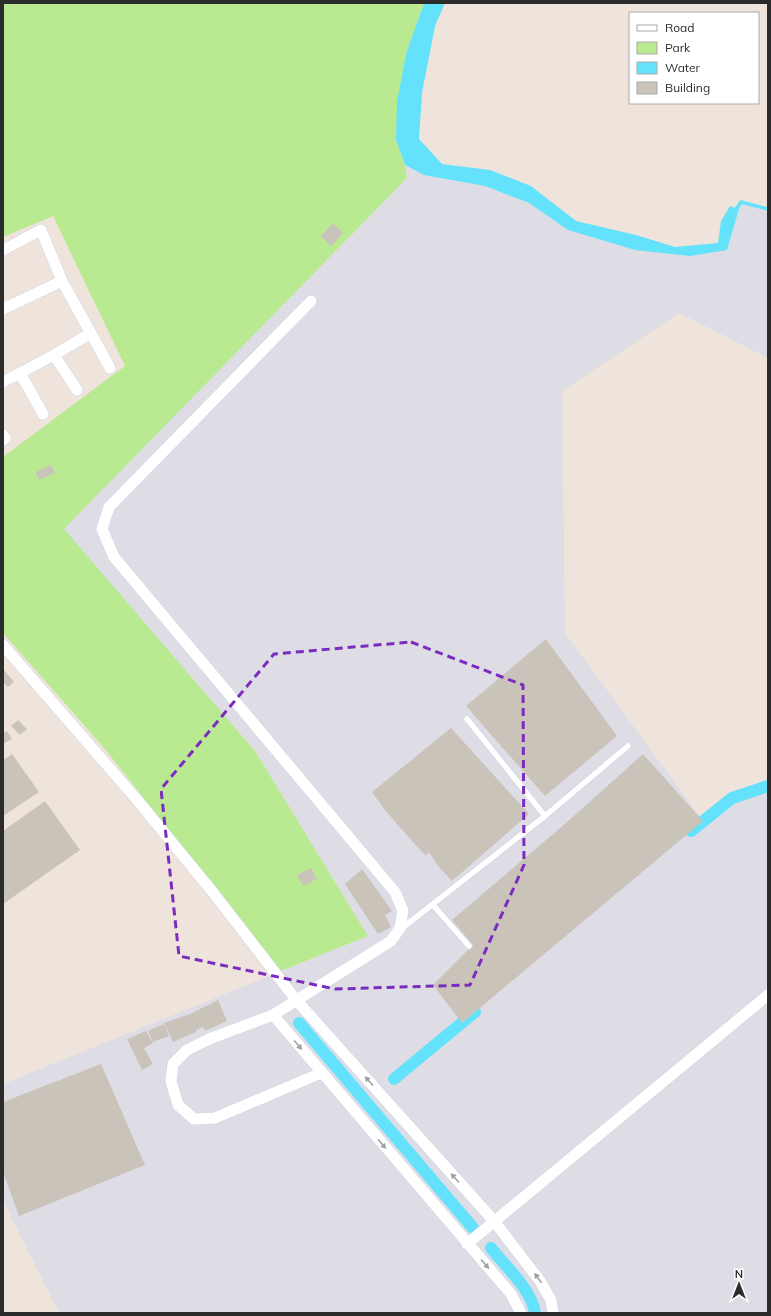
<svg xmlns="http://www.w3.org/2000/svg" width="771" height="1316" viewBox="0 0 771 1316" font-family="Mulish,sans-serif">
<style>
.industrial{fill:#dedde6}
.green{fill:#b9ea92}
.water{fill:#64e2fb}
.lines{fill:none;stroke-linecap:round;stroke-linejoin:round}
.stream{stroke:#64e2fb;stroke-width:3.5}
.canal{stroke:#64e2fb;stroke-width:12}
.building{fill:#c9c3ba}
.service-casing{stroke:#d1d7e5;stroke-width:7}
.minor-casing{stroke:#d1d7e5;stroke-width:12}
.service{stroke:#fff;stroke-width:5.5}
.minor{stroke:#fff;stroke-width:11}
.oneway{fill:#a0a0a0}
.marked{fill:none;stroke:#7b2cbf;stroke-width:3;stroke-dasharray:8 5;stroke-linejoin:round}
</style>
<rect width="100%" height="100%" fill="#eee4db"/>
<path class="industrial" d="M405,165L424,175L483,185L532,205L568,230L635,250H727L739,209L737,208L741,202L768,209V358L679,313L562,391L565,633L703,821L732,798L768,786V1313H59L3,1201V1084L368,936L255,751L63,529L407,178Z"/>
<path class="green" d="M3,3H424L406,54L396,140L405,165L407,178L64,529L255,751L368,936L281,971L104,748L3,633V457L125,366L53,216L3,237Z"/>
<path class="water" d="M424,3H445L435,26L422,93L419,139L442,164L490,170L531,186L576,221L636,235L675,247L718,243L721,221L730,206L739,209L727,250L690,256L635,250L568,230L529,203L485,186L424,175L405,165L396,140L397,102L406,54Z"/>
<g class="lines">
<path class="stream" d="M735,211L741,202L768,209"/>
<path class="canal" d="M691,831L732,798L768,786
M299,1023L473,1228
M394,1079L475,1012
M491,1248C505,1266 532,1290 535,1313"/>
</g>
<path class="building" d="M333,223L343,233L331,246L321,236Z
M51,465L55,473L39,480L36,472Z
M546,639L617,736L545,796L466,706Z
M4,670L14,682L8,687L3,682V671Z
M18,720L27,729L20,735L11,726Z
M451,728L529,814L452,881L438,866L429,852L426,856L412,841L385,810L372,792Z
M7,731L12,739L3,744V733Z
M12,754L39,792L3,816V760Z
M643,754L703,821L462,1023L433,985L473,945L452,920L566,823Z
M45,801L80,850L3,904V831Z
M311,868L317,879L303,886L297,875Z
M362,869L392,911L385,915L391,927L378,934L345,884Z
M218,1000L227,1021L205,1031L203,1027L196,1030V1032L173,1042L164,1023L190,1014Z
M164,1024L169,1036L153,1042L148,1031Z
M146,1031L153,1043L144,1048L153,1064L142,1070L127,1039Z
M101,1064L145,1165L19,1216L3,1172V1102Z"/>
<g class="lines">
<g class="service-casing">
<path id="service" d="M467,719L545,816
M433,905L469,946
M401,929L545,816L628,746"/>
</g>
<g class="minor-casing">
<path id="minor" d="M3,250L41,230L62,281L110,368
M311,301L109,507L102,529L114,557L395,892L403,911L400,928L391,941L273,1015L209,1039L187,1050L173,1064L171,1081L178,1105L194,1119L215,1118L321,1073
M3,309L62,281
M54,355L77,390
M20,373L43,414
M3,382L54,355L91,333
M3,435L5,438L3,440
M3,645L138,801L211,890L297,1001L494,1221L540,1281L551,1300L553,1313
M273,1015L511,1294L521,1313
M467,1244L768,995"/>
</g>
<use href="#service" class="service"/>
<use href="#minor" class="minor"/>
</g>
<defs><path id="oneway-solid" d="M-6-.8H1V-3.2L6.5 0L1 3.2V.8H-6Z"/></defs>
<g class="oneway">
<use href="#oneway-solid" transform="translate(298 1045) rotate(50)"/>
<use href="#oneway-solid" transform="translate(369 1081) rotate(-132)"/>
<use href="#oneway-solid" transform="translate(382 1144) rotate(50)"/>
<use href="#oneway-solid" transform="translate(455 1178) rotate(-132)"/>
<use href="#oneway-solid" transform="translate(485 1264) rotate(49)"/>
<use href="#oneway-solid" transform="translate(538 1278) rotate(-126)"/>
</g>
<path class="marked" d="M411,642L523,685L524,865L470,985L335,989L179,956L161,789L274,654Z"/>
<rect width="771" height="1316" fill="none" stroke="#2b2b2b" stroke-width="8"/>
<rect x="629" y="12" width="130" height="92" fill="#ffffff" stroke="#aaaaaa"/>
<rect x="637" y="25" width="20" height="6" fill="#ffffff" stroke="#aaaaaa"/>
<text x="665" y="32" font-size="12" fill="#2b2b2b">Road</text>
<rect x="637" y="42" width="20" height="12" fill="#b9ea92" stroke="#aaaaaa"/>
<text x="665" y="52" font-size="12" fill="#2b2b2b">Park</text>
<rect x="637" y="62" width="20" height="12" fill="#64e2fb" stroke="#aaaaaa"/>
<text x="665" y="72" font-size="12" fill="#2b2b2b">Water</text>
<rect x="637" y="82" width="20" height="12" fill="#c9c3ba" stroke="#aaaaaa"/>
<text x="665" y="92" font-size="12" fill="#2b2b2b">Building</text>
<g transform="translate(739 1284)" stroke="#ffffff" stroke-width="3" paint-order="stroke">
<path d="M0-3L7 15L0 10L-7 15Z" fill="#2b2b2b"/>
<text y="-6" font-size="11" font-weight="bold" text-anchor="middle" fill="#2b2b2b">N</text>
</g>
</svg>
